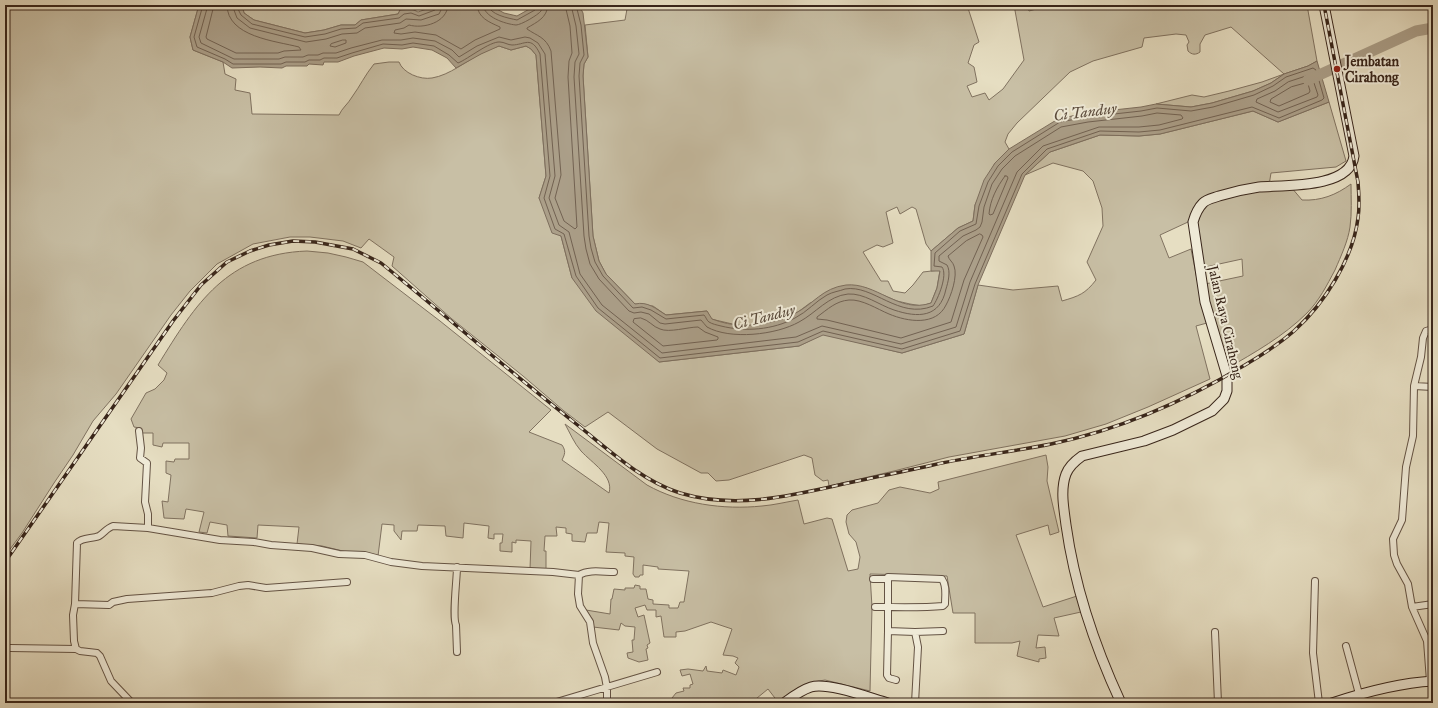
<svg xmlns="http://www.w3.org/2000/svg" width="1438" height="708" viewBox="0 0 1438 708" font-family="'IM FELL Great Primer',serif">
<style>
.green{fill:#c8bfa5;stroke:#807260}
.water{fill:#ab9f89;stroke:#7d6e5d}
.lines{fill:none;stroke-linecap:round;stroke-linejoin:round}
.shore{stroke:#726252;stroke-width:1}
.river{stroke:#ab9f89;stroke-width:11}
.street-casing{stroke:#645344;stroke-width:8}
.secondary-casing{stroke:#38251a;stroke-width:11}
.street{stroke:#efead7;stroke-width:6}
.secondary{stroke:#efead7;stroke-width:9}
.rail-casing{stroke:#38251a;stroke-width:3.5}
.rail{stroke:#efead7;stroke-width:2;stroke-dasharray:6;stroke-linecap:butt}
.poi-dot{fill:#8f2418;stroke:#efead7;stroke-width:1.5}
.labels{text-anchor:middle;stroke-width:4;stroke-linejoin:round;paint-order:stroke}
.poi-label{font-size:14px;font-weight:bold;fill:#38251a;stroke:#efead7;text-anchor:start}
.street-label{font-size:14px;fill:#38251a;stroke:#efead7}
.water-label{font-size:15px;font-style:italic;fill:#5a4a3b;stroke:#efead7}
</style>
<rect width="100%" height="100%" fill="#e6dec2"/>
<filter id="stains"><feTurbulence type="fractalNoise" baseFrequency=".005" numOctaves="4"/><feColorMatrix values="0 0 0 0 .2 0 0 0 0 .09 0 0 0 0 .02 0 0 0 .5 -.17"/></filter>
<radialGradient id="worn" r=".72"><stop offset=".6" stop-color="#630" stop-opacity="0"/><stop offset="1" stop-color="#630" stop-opacity=".3"/></radialGradient>
<path class="green" d="M5,5H199L190,37L193,50L223,62L225,74L236,79L235,90L250,93L252,114L339,115C342,108 348,104 352,97C360,86 365,75 374,64L389,62H399C403,73 420,80 432,78C450,75 466,61 482,53C488,50 493,48 499,46L511,50L526,46L531,49L536,55L546,176L539,198L561,236L572,278L659,362L799,346L823,334L902,353L964,334L978,285L1013,290L1058,286L1062,301C1079,296 1085,294 1096,280L1087,262L1103,226L1102,208L1093,181L1083,171L1053,163L1025,175L1050,152L1100,135L1139,136L1160,134L1253,111L1278,122L1329,102L1346,161L1336,167L1271,173L1269,185L1195,208L1188,222L1160,235L1169,258L1191,249L1201,299L1207,323L1196,326L1210,379L1148,407L1106,424L1065,436L949,457L894,471L829,486L828,480L823,481L815,475L812,458L804,455L729,480L716,481L708,473H701L657,449L608,412L585,427L564,411L523,376L452,319L392,266L394,257L369,239L361,248L343,241L310,237H290L253,244L217,264L190,291L171,315L116,394L93,421L73,455L54,483L22,533L5,556Z
M242,5H403L398,14L361,20L355,25H341L324,30L305,33L254,20L244,13Z
M618,5H967L979,42L974,45L968,63L974,67L977,82L967,86L972,97L985,93L989,100L1003,89L1024,60L1014,5H1027L1029,11L1051,5H1307L1317,61L1308,66L1284,74L1271,83L1253,91L1212,103L1191,107L1156,104L1192,95L1204,97L1229,91L1262,82L1284,74L1231,27L1205,35L1200,44V52C1196,55 1192,55 1188,51L1187,45L1189,42L1186,35L1176,34L1144,38L1142,47L1093,61L1070,72L1017,123L1008,134L1005,142L1009,149L995,163L975,205L973,221L958,228L931,251L926,244L916,209L912,207L900,214L897,207L886,212L893,243L883,247L877,245L863,252L881,281H888L893,291L905,293L913,285L923,272L940,270L937,288L931,303L922,306L910,304L897,301L866,288L810,303L794,315L757,325L741,326L711,319L707,311L666,315L653,306L635,304L606,274L599,261L593,236L583,76L584,64L588,57L585,25L625,20L627,9H619Z
M1351,184C1351,198 1352,213 1350,227C1348,241 1341,256 1335,270C1327,285 1319,301 1307,313C1284,336 1254,353 1226,369L1205,284L1243,276L1242,259L1201,268L1194,223L1205,205L1244,192L1291,187L1302,200C1321,201 1336,195 1351,184Z
M307,251L328,253L346,257L363,262L440,321L551,410L529,432L562,445C566,451 565,454 562,460L609,493C614,476 592,463 581,451C574,443 570,433 565,424L647,485C681,504 723,510 762,506C774,505 786,502 798,500L804,524L827,518L832,519L848,571L858,569L860,557L856,542L849,534L846,522L847,515L852,510L878,503L889,490L900,487L930,493L939,489L938,482L1046,455L1048,467L1047,481L1059,532L1050,535L1048,525L1016,535L1043,607L1077,596L1081,612L1054,618L1059,636L1038,635L1036,648L1045,647L1046,658L1039,659V662L1017,656L1020,641L1012,643H975V613H953L947,576L870,574L872,607L870,691L825,680L813,682L778,702L768,689L751,703H667L673,701L672,698L676,693L684,691L683,688H690V685L693,684L690,674L682,676L680,670L688,669L703,671L706,666L707,671L722,673L723,670L736,675L739,667L735,663L738,658L733,656L723,655L732,629L711,622L685,631L676,632V637H664L661,616L656,617V610H647L645,605L635,608L638,617L644,615L650,643L647,645L648,648L646,649L648,660L639,662L628,658L627,653L633,652L632,640H634L635,627L625,626L621,623L619,630L593,627V620L586,610L610,614L611,599H612L614,589L625,590V588H634L635,585L640,586V589H646L648,599L653,600V604L669,605V608H678L680,602H684L689,571L658,569V567L643,565V575H640L639,577H635L633,574L634,557L625,556V553L606,552L609,523L599,522L597,533H587L585,542L572,541V534L566,533V528L556,527L557,536H545L544,551H546V570L530,569L531,541L516,540V543L512,542V552L500,551V543H502L503,534H494V539L488,538L489,526L464,523L463,538L446,536L445,526L418,525L417,531H402L401,540L394,531V525L382,524L378,556L364,552H347L322,546L297,544L299,527L258,525L257,538L228,536L227,525L210,522L207,533L199,532L204,512L186,509L184,519L164,518L162,501L168,502L171,475L166,473V461L174,462L175,459H189V443H163L162,447L153,445V433H141L140,428L134,427L131,419L146,393L155,389L164,380L167,373L158,365C196,303 227,254 307,251Z"/>
<path class="water" d="M199,5H242L244,13L254,20L305,33L324,30L341,25H355L361,20L398,14L400,10L412,9L418,12L438,5H459L493,7L504,13L517,16L533,7L538,5H579L583,13L588,57L584,64L583,76L593,236L599,261L606,274L635,304C648,301 656,309 666,315L707,311L712,319C733,327 752,327 774,321C781,319 788,318 794,314C814,304 822,288 846,285C876,282 899,314 931,303L937,288L940,271H931V251L958,228L973,221L975,205L984,180L995,163L1009,149L1058,119L1086,113L1141,107L1156,104L1191,107L1212,103L1253,91L1271,83L1284,74L1308,66L1317,61L1329,102L1278,122L1253,111L1160,134L1139,136L1100,135L1050,152L1025,175L978,285L964,334L902,353L823,335L799,346L659,362L596,311L572,278L561,236L552,233L539,198L546,176L536,55L531,49L526,46L511,50L499,46L481,54L456,68L447,58L432,50L413,47L402,49L384,48L354,56L338,62H324L323,65L309,64L307,66H286L282,68L260,67L232,68L223,62L193,50L190,37Z"/>
<g class="lines">
<path class="shore" d="M203,5L194,37L197,47L225,59L233,64H281L286,62H305L309,60H320L324,58H337L352,53L383,44L402,45L413,43L434,46L449,55L458,63C468,59 490,41 500,42C504,42 508,45 512,45C525,45 531,35 540,54L550,176L544,198L555,229L564,234L576,276L598,308L660,358L798,342L823,331L902,349L960,331L975,284L1022,174L1047,149L1100,131L1139,132L1160,130L1252,107L1279,118L1322,100L1324,98L1316,70L1313,68L1286,77L1273,86L1254,95L1213,107L1191,111L1157,108L1141,111L1087,117L1060,122L1012,152L998,166L988,182L979,206L976,224L960,231L935,253L934,266L942,267C948,275 938,299 933,306C899,320 873,284 845,289C840,291 832,292 827,295C816,301 807,312 795,318C773,330 745,332 721,326C717,325 712,324 709,322C707,321 706,317 704,315L666,319L651,310L642,307L633,308L603,276L595,262L591,248L589,236L579,76L580,63L584,55L581,25L576,5
M208,5L199,37L201,43L234,59H279L285,57H303L308,55H318L323,53H336L351,48L382,40H401L413,38L435,41L452,50L459,57L477,46L499,37L511,40L525,37L530,38L538,43L545,54L555,176L549,198L559,225L569,232L580,274L602,305L662,353L796,337L822,326L901,344L956,327L970,282L1017,172L1043,146L1099,127H1139L1159,125L1182,119L1183,118L1181,115L1157,113L1142,116L1088,122L1061,127L1015,156L1002,169L992,184L984,207L982,222L980,227L976,230L963,236L939,256V261L947,265C951,272 948,282 946,289C940,318 918,318 894,310C879,305 864,293 848,294C828,296 816,313 799,322C776,335 730,340 707,327C705,325 703,322 701,320L665,324L660,323L649,314L641,312L634,313L629,311L599,279L590,264L586,249L584,236L574,77L575,62L579,54L576,26L571,5
M214,5L206,37L207,39L236,53H278L284,51L301,50L299,47C276,41 227,37 227,5
M233,5L234,10L237,18L250,28L306,42L326,39L342,34L357,33L365,28L400,23L406,19L421,20L439,14L441,10L442,5
M238,5V9L241,15L252,24L305,37L325,34L341,29L356,28L363,23L399,18L404,14L411,13L419,16L435,10L437,5
M448,5C447,23 423,29 409,25L404,28L395,30L394,33L401,34L415,32L436,35L461,49L475,40L500,29V27C489,22 478,18 477,5
M483,5C484,17 505,24 516,25C521,25 538,15 541,11C542,9 542,8 542,5
M488,5C490,15 508,18 517,20L535,10L537,5
M548,5C547,18 537,22 527,28V29C537,36 546,37 551,51L561,175L555,198L564,221L575,229L577,227L568,77L569,61L572,53L570,26L565,5
M343,40H346V43L335,47L330,46L331,44Z
M1310,75L1312,77L1318,95L1317,97L1278,112L1256,102L1257,99L1275,91L1288,82Z
M1306,83L1308,84L1310,91L1309,93L1279,106L1270,102L1271,99L1291,87Z
M1005,176H1007L1008,178L993,214L990,215L989,214C990,200 997,187 1005,176Z
M980,234L982,235L983,237L964,280L951,322L901,338L827,320L817,319V317C828,309 836,301 849,300C862,299 877,309 889,314C908,322 936,326 946,305C951,296 958,276 954,266C953,262 949,260 948,256L966,241Z
M641,318C649,320 653,327 660,329C669,333 688,327 698,327L705,332L718,337V339L717,340L663,346L633,322L634,319Z"/>
<path class="river" d="M1308,80L1416,31L1433,28"/>
<g class="street-casing">
<path id="street" d="M1414,386L1433,387
M139,431L141,448L140,458L147,463L145,502L148,514V528
M579,575C589,569 603,572 614,572
M873,579H888
M1315,581L1313,653L1319,703
M75,604L109,605L113,602L127,599L212,593L239,586L248,585L266,588L347,582
M875,607C897,607 921,608 943,606L945,604C945,595 947,586 942,579L888,577C888,595 888,613 888,631L915,632L918,647L915,703
M1412,607L1433,604
M888,631L887,675L889,678L896,680
M915,632L943,631
M1215,632L1218,703
M1346,646L1359,694
M10,648L76,649
M457,652L456,625C452,617 457,579 457,567
M1430,681L1427,641L1412,607L1408,584L1397,564L1394,555L1393,539L1402,520L1406,467L1413,436L1414,386L1421,357L1423,338L1426,331L1433,329
M132,703L111,681L100,656L97,653L80,651L76,649L74,641L73,615L75,604L77,543C82,537 92,539 99,536C104,533 107,528 113,526L148,528L220,540L254,542L271,545L312,548L339,554L365,555L391,562L422,566L553,572L579,575L578,594L580,606L590,622L593,643L605,677L607,688V703
M553,703L657,672"/>
</g>
<g class="secondary-casing">
<path id="secondary" d="M784,703C792,697 801,690 811,687C828,682 870,698 888,703
M1121,703C1094,645 1075,589 1066,525C1064,509 1060,490 1066,474C1069,466 1075,461 1082,456L1144,441L1173,430L1212,411L1224,399L1227,391V376L1205,302L1193,222C1195,215 1197,209 1203,203C1207,199 1214,198 1219,196C1232,192 1245,189 1259,187C1283,185 1350,189 1354,156L1324,5
M1332,703C1365,692 1398,683 1433,681"/>
</g>
<use href="#street" class="street"/>
<use href="#secondary" class="secondary"/>
<g class="rail-casing">
<path id="rail" d="M5,562L173,321L201,285L227,262L250,251L269,245L293,241L315,242L353,249L381,263C446,316 509,371 575,423C608,449 640,480 680,493C733,509 786,497 839,485C870,478 902,472 933,465C972,456 1012,452 1051,444C1119,430 1185,401 1245,365C1262,355 1279,344 1294,331C1324,304 1353,259 1358,218C1360,206 1359,194 1358,182L1324,5"/>
</g>
<use href="#rail" class="rail"/>
</g>
<circle class="poi-dot" cx="1337" cy="69" r="4"/>
<g class="labels">
<g class="poi-label">
<text x="1345" y="66">Jembatan<tspan x="1345" dy="16">Cirahong</tspan></text>
</g>
<g class="street-label">
<text transform="translate(1226 322) rotate(77)" y="5">Jalan Raya Cirahong</text>
</g>
<g class="water-label">
<text transform="translate(1085 112) rotate(-7)" y="5">Ci Tanduy</text>
<text transform="translate(764 317) rotate(-14)" y="5">Ci Tanduy</text>
</g>
</g>
<rect width="1438" height="708" fill="none" stroke="#e6dec2" stroke-width="20"/>
<rect x="6" y="6" width="1426" height="696" fill="none" stroke="#38251a" stroke-width="2"/>
<rect x="10" y="10" width="1418" height="688" fill="none" stroke="#38251a"/>
<rect width="100%" height="100%" filter="url(#stains)"/>
<rect width="100%" height="100%" fill="url(#worn)"/>
</svg>
